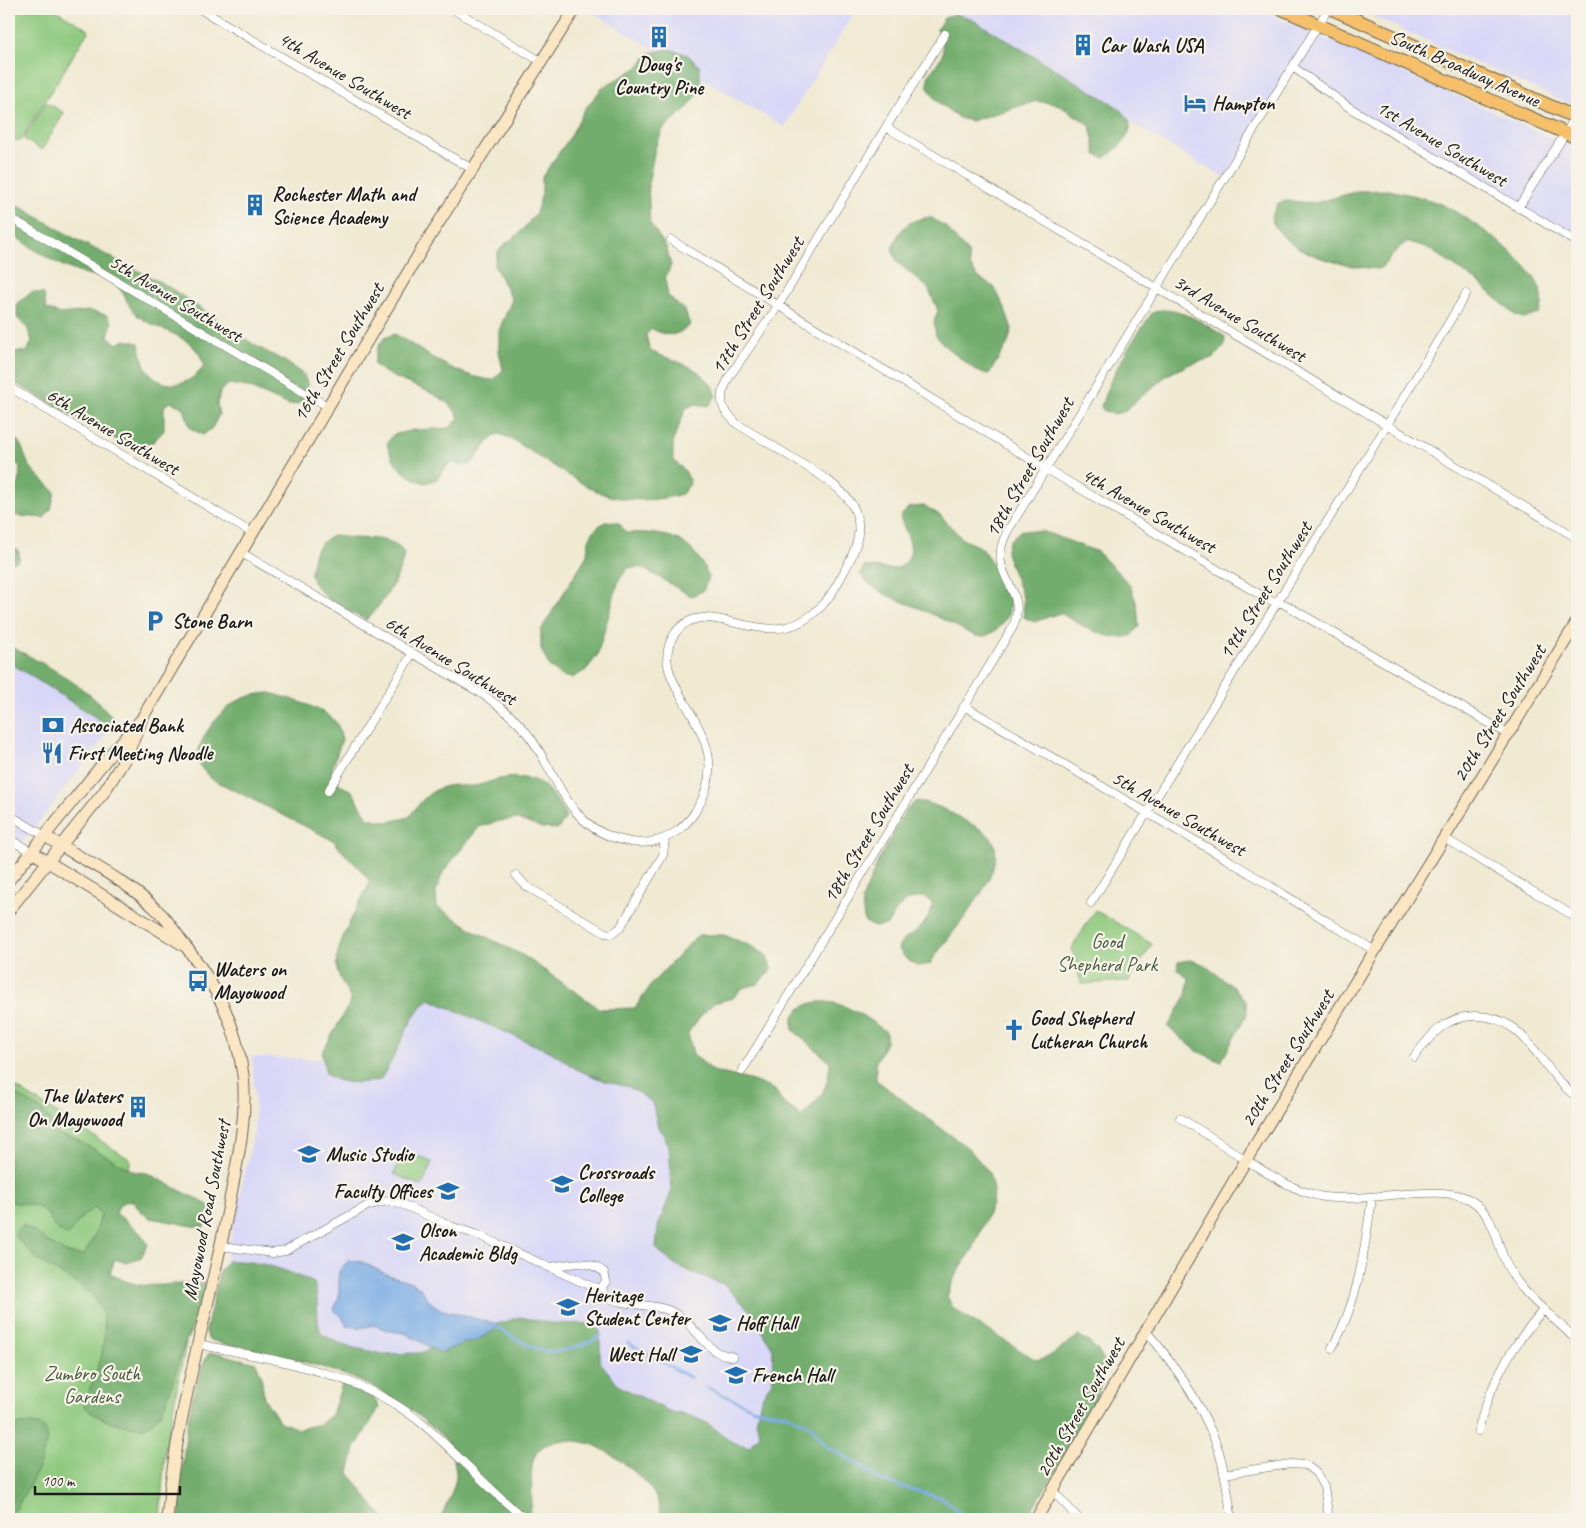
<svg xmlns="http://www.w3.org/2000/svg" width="1586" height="1528" viewBox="0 0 1586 1528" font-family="Caveat,sans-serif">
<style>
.built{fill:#d8d7f8}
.green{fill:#8ec97e;stroke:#55724d}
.forest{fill:#72ad6d;stroke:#476444}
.water{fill:#7aace6;stroke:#4b6481}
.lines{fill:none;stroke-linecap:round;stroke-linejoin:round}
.stream{stroke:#7aace6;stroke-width:3}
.street-casing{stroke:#66645c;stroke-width:9}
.secondary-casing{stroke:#66645c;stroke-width:13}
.primary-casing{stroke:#66645c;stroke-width:14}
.street{stroke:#fff;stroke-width:8}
.secondary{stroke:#fbe6c4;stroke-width:11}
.primary{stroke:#f6c06b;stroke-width:12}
.labels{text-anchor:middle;stroke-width:4.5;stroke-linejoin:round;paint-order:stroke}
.poi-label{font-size:20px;font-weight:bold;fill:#1c1c1c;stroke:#f7f3e8;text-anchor:start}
.street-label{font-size:20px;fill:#1c1c1c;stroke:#f7f3e8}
.park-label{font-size:20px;fill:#44593e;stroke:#f7f3e8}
</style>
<rect width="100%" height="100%" fill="#f7f3e8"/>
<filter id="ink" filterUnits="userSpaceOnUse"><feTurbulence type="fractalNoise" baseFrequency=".02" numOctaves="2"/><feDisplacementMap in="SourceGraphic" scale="10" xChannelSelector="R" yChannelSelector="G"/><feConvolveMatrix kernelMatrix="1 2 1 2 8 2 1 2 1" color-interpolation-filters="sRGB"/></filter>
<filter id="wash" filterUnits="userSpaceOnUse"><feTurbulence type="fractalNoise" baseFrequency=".0096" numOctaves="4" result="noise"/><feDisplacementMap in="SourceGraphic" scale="20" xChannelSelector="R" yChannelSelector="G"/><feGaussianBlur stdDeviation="1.12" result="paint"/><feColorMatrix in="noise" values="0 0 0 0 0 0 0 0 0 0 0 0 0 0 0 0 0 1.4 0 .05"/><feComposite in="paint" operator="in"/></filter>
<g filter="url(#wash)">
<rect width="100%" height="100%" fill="#f0ead3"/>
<path class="built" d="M592,9H856L784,127L590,11Z
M939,9H1258L1577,149V242L1350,108L1293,68L1224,178Z
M1356,9H1576L1577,107L1515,80Z
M9,653L118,719L27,838L9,853Z
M418,906L971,1238L772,1519L553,1387L400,1397L347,1370L208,1339L254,1132L255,1102L252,1057L323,1059Z"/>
<path class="green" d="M9,9H54L89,30L21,140H9Z
M46,102L64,113L42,150L24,139Z
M1095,910L1152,944L1129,981L1081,984L1072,948Z
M9,1083L131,1160L92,1287L186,1342L165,1450L160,1519H9Z
M404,1150L432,1162L422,1186L394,1174Z"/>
<path class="forest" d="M955,14L970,18L1116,106C1119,109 1125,113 1127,117C1138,133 1116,150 1105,158L1096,155L1090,125L1057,104L1036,101L971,121L959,118L937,101L928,88V77L942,56L943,47L937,29L944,18Z
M669,49L688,55L699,66L701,84L697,95L688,107L663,129L655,148L648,185L650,223L666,247L671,265L665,279L668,296L685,311L690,325C676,337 668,337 652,329L646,335L650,351C675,362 708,367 716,396L709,406L696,404L686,408L673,441V459L686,472L690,484L682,494C659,501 630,502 606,495C589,489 565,473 549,463C532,453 518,441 499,434L493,436L471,464L460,466L451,462L437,479L425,483C404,476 394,466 387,444L393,435L413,430L450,428L459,418C447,389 394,385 374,364L377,349L384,338L395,334C426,353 457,377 493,380L503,370L499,351V330L512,300L494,265L498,252L505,244L519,234L536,213L542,194V177L570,137L585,109L603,87L637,68L650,53Z
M1388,190C1408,194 1429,198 1447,207C1474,222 1563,279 1538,314L1523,318L1515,315L1478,282L1426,247L1409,242L1402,245L1380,269C1345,267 1285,255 1271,218L1278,203L1286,201L1315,203L1359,191Z
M9,200L79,241L166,285L256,346L286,362L304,375L308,385L303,400L297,404L289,405L248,387L229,384L221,390L217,404L219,415L212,428L203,435L190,428L184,408L171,402L164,406V431L153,442L128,446L9,380V351L27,352L32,341L27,327L17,318V304L32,292L44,294L46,309L60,314L89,311L107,315L112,322L108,336L117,344L125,340L139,343C141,351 142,362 147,369C162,392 190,387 204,366C197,334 159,333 137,315C127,307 125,291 115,284C104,275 90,276 78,272C53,263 31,248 9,232Z
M930,217L946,227L968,253L970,266L979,278L994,287L1004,306L1012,329L1008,343L989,374L978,372L947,348L936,336L934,322L938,310L928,288L897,262L892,249C901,227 906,221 930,217Z
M1161,310C1186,310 1205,324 1225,337L1224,346L1213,358L1190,364L1167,375L1123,412L1113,414L1104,411L1101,407C1110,374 1132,342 1152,313Z
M9,435C23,440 22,452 28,463C34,474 46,482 55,492L51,509L44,518L9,515V495L19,483L20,467L14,460L9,463Z
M925,506L941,516L962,539L982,548L1002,579L1010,600L1008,616L998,629L986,636H976C960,629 944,619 927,612C903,600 877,596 860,574L864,567C874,566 882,569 892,569C896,569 903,566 906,562C917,547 905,533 900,517L909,507Z
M607,521L619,523L626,533C668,532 691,536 709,577L703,591L691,596L641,567L628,568L619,580L597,656L586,670L572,678L561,676L549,666L541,649V630L587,555C588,537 592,529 607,521Z
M1021,530L1045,532L1098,552L1130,585L1137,605L1139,626L1131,636C1106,642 1082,625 1060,613L1034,622L1024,617L1023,598L1006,553L1009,541Z
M335,535C360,543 388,531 404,553C400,578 384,602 366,620C348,610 317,598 311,576C310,572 312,565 313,560C315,546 323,541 335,535Z
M9,544L19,551V560L9,564Z
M9,646C42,662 88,687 111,716L109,726L9,662Z
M270,693C287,698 327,708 337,724C339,728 340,734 342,739L332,769L340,785L352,791L368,818L389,822L409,817C420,803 428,790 447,786C455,784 465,787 474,786C482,785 491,781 500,779C537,773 550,785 566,817L558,829L542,828L517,819L499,821L479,827L443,872L436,891L437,907L475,931L524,956L600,1009L635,1008L654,981L698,935H724L751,946L766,955L772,970L758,984L742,988L733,998L714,1003L699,1018L688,1033L693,1054L713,1071L753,1081L775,1090L783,1103L802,1116C822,1096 828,1089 830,1062L793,1030V1016C796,1013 800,1008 804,1006C832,992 865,1016 886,1032V1042L876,1062V1080L968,1148L989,1172L993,1190L992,1204L973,1249L956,1274L947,1296L954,1309L1036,1360L1050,1356L1078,1336C1089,1341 1101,1350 1103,1363C1109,1397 1045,1487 1026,1519H661C659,1512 659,1503 656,1497C646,1478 616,1456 598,1447C582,1439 549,1436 537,1452C525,1470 538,1500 527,1519H440C446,1506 454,1491 456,1477C457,1469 451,1446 446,1440C442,1435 435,1430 429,1425C368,1371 300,1360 223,1344L208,1339L206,1330L220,1270L228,1261C260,1260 286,1270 314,1283C320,1301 315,1317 321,1334L345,1346L383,1354L420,1353L485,1328L520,1317L549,1323L593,1324L600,1331V1362L619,1386L673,1413L691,1416L707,1423L734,1443L750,1447L760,1434L756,1422L761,1399L772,1381L773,1349L751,1312L723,1284L693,1273L671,1262L656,1248L658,1226L672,1190L669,1146L657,1123L652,1102L629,1087L605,1081L578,1070L553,1053L429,999C405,1021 399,1054 380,1080C359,1083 344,1086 326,1074L322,1053L351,1001C348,990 339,980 337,969C332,948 361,902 370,882C360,866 345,857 334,841L210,778C207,774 203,770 200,766C190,748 218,713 233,704C244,696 256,694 270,693Z
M916,801C936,803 952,813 969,823C977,827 988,832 993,841C1009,875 946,936 930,964L918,966L906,959L898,948C904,937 910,936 919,929C926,923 930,913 933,905L925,897C905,896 897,909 887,925L874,927L864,921L862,900L879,859L906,810Z
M1190,960L1203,964L1235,988L1246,1001L1247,1014L1221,1062L1197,1051L1168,1027L1186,996L1189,979L1178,970V962Z
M9,1090L40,1109L50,1120L54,1131L60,1135L77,1140L135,1172L147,1173L210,1206L209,1219L203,1228L151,1218L141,1212L134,1201H125L119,1206L116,1213C129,1225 141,1229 148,1245L140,1259L126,1263L115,1259L110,1273C139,1290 147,1285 179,1284C192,1283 192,1278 206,1283C205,1307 191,1328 182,1351C174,1372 168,1420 144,1427C139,1428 131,1426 125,1425C110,1423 96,1417 84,1406C90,1385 103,1361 104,1339C108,1289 77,1286 44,1264C33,1257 23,1245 14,1234L22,1225C45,1235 57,1256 84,1255L95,1236L101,1215L95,1207L81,1218L68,1235C49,1227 57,1225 46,1213C37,1203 21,1205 9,1201Z
M217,1353L256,1363L261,1375L264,1398L279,1421L298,1429L320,1424L332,1415L342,1384L375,1399L379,1408L355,1448L349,1473L373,1506L386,1519H179C183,1464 184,1404 208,1354Z
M21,1424C28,1424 38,1423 44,1428C57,1443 19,1505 9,1519V1427Z"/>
<path class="water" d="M349,1260L362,1262L388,1275L411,1282L420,1288L431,1303L442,1310L497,1324L498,1328L473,1342L464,1343L440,1353L405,1333L390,1331L374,1325L360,1328L347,1326L342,1317L334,1310L339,1297V1271Z"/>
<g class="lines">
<path class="stream" d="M498,1328C541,1355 554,1360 601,1336
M628,1343L691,1378
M706,1387L755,1409L785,1414L810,1425L826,1446L863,1467L879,1480L941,1498L954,1507L965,1519"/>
</g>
</g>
<g filter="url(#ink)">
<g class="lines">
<g class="street-casing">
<path id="street" d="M200,9L472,169
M453,9L542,62
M1576,9L1577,10
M1293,67L1350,108L1577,242
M886,127L1577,538
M1518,208L1577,115
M9,217L327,406
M671,240L1045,468L1269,600L1284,604L1508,734
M9,387L252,533
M240,552L479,692C499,705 516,718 530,737C557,774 566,823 615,838C627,842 639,844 651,842C669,839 685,828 695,812C748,732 636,686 676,632C707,591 765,657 815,612C829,601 838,583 846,568C878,511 844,489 799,462C778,449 757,436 737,424L725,411L722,403V393L729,377L778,306L886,127L945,34
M964,706L1230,861L1375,951
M328,791L412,654
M9,815L45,836
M1444,838L1577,918
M9,839L32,852
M516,875L526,886L605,933L612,934L620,928L663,855L665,839
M1091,903L1387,425L1466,294
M1414,1057C1431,1035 1445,1016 1475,1016C1528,1015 1540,1072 1577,1097
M742,1071L1013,627C1030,586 984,577 1007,532L1328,9
M1180,1118C1202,1131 1223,1145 1244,1159C1269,1174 1290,1189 1319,1196C1361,1205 1442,1181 1472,1201C1494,1215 1496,1241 1506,1263C1521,1296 1553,1315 1577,1341
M221,1246L273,1253L285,1251L369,1205L388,1201L404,1205L453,1227L478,1235L595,1288L602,1287L606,1281L604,1272C588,1259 571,1263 552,1267
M602,1287L604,1295C618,1306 649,1303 668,1310C687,1317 699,1338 715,1351C719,1354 727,1355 733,1357
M1146,1331C1177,1367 1204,1407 1219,1452C1226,1474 1228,1497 1232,1519
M198,1344C277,1361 361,1371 425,1426C459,1455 489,1490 525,1519
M1332,1348C1359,1301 1364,1251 1372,1198
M1478,1431C1491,1381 1510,1349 1543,1310
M1224,1474L1290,1464L1306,1465L1316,1473L1324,1487L1329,1519
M1053,1491L1079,1519"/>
</g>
<g class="secondary-casing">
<path id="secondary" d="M45,836C83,860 127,880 159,912C171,923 177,936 187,948C218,989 236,1024 243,1075C248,1120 236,1166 228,1210C208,1313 176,1414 167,1519
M32,852L185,946
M9,880L109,756L141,720L425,244L575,9
M9,910L104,792L126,757L140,724
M1036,1519L1246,1160L1577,622"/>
</g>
<g class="primary-casing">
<path id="primary" d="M1282,9L1577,138
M1332,9L1577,118"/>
</g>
<use href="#street" class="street"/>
<use href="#secondary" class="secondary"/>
<use href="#primary" class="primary"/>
</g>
</g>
<defs>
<g id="building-bare" transform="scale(1.725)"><path d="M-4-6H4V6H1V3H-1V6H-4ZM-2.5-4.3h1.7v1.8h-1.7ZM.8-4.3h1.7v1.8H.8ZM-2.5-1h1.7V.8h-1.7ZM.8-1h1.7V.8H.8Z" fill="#1f6fb2" stroke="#f7f3e8" stroke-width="2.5" paint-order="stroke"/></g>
<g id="hotel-bare" transform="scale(1.725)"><path d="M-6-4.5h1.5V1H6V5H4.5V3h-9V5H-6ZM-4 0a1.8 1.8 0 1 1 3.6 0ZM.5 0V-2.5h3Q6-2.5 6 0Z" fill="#1f6fb2" stroke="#f7f3e8" stroke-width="2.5" paint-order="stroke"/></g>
<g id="parking-bare" transform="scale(1.725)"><path d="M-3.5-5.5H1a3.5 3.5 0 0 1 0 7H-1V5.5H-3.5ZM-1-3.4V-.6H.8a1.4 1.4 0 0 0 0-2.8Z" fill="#1f6fb2" stroke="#f7f3e8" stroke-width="2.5" paint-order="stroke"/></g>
<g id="bank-bare" transform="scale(1.725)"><path d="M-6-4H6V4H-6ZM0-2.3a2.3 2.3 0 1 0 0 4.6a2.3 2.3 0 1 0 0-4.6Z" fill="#1f6fb2" stroke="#f7f3e8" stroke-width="2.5" paint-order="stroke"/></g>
<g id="restaurant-bare" transform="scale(1.725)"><path d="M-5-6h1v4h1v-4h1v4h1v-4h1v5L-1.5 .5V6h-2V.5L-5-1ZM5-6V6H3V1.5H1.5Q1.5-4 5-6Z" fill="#1f6fb2" stroke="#f7f3e8" stroke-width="2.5" paint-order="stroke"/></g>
<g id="bus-bare" transform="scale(1.725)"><path d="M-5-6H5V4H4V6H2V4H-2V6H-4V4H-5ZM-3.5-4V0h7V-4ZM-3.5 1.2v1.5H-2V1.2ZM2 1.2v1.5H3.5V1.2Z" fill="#1f6fb2" stroke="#f7f3e8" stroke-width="2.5" paint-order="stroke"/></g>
<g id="church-bare" transform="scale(1.725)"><path d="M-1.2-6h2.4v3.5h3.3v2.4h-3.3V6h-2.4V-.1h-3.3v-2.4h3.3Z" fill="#1f6fb2" stroke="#f7f3e8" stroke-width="2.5" paint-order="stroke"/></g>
<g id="university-bare" transform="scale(1.725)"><path d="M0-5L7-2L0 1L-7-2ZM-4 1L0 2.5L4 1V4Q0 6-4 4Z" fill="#1f6fb2" stroke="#f7f3e8" stroke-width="2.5" paint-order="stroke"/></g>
</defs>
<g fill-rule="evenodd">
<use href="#building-bare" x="659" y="37"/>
<use href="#building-bare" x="1083" y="45"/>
<use href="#hotel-bare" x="1195" y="103"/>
<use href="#building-bare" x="255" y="205"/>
<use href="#parking-bare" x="155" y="621"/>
<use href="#bank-bare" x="53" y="725"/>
<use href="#restaurant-bare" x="52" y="753"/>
<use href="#bus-bare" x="198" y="981"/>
<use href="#church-bare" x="1014" y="1030"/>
<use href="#building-bare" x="138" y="1107"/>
<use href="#university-bare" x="309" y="1154"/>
<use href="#university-bare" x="562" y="1184"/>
<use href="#university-bare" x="448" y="1191"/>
<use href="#university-bare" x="403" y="1242"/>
<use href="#university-bare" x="568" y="1307"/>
<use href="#university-bare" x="720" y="1323"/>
<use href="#university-bare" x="691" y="1354"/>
<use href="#university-bare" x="736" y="1375"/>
</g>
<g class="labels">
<g class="poi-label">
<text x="1100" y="52">Car Wash USA</text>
<text x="659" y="71" text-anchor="middle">Doug's<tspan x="659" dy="23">Country Pine</tspan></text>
<text x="1212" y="110">Hampton</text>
<text x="272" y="201">Rochester Math and<tspan x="272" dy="23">Science Academy</tspan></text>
<text x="172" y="628">Stone Barn</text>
<text x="70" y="732">Associated Bank</text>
<text x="68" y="760">First Meeting Noodle</text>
<text x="214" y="976">Waters on<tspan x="214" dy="23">Mayowood</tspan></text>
<text x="1030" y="1025">Good Shepherd<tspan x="1030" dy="23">Lutheran Church</tspan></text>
<text x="122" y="1103" text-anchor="end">The Waters<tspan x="122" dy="23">On Mayowood</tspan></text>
<text x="326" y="1161">Music Studio</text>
<text x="578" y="1179">Crossroads<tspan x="578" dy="23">College</tspan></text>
<text x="432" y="1198" text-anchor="end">Faculty Offices</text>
<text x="419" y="1237">Olson<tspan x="419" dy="23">Academic Bldg</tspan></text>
<text x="584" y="1302">Heritage<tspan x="584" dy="23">Student Center</tspan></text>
<text x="736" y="1330">Hoff Hall</text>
<text x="674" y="1361" text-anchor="end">West Hall</text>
<text x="752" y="1382">French Hall</text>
</g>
<g class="street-label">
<text transform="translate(1465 68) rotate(24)" y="7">South Broadway Avenue</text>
<text transform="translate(345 75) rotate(31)" y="7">4th Avenue Southwest</text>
<text transform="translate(1442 143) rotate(31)" y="7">1st Avenue Southwest</text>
<text transform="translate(176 298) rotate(31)" y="7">5th Avenue Southwest</text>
<text transform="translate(757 305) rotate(-58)" y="7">17th Street Southwest</text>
<text transform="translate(1240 318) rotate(31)" y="7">3rd Avenue Southwest</text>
<text transform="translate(338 352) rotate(-59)" y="7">16th Street Southwest</text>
<text transform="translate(113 431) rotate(31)" y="7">6th Avenue Southwest</text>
<text transform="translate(1029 467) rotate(-60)" y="7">18th Street Southwest</text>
<text transform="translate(1149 510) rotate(30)" y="7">4th Avenue Southwest</text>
<text transform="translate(1265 590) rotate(-58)" y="7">19th Street Southwest</text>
<text transform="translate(451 660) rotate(32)" y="7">6th Avenue Southwest</text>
<text transform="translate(1499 713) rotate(-58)" y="7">20th Street Southwest</text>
<text transform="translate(1179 813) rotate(30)" y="7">5th Avenue Southwest</text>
<text transform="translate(868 833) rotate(-59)" y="7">18th Street Southwest</text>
<text transform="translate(1287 1058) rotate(-58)" y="7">20th Street Southwest</text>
<text transform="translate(206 1210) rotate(-79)" y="7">Mayowood Road Southwest</text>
<text transform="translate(1080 1407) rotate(-60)" y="7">20th Street Southwest</text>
</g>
<g class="park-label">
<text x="1107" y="948">Good<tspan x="1107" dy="23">Shepherd Park</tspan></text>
<text x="92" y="1380">Zumbro South<tspan x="92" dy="23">Gardens</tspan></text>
</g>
</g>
<rect width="1586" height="1528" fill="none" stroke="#f7f3e8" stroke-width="30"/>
<path d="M35 1486v8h145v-8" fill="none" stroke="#1c1c1c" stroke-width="2.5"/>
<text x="42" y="1486" font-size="15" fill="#1c1c1c" stroke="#f7f3e8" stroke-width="4" paint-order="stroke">100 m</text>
</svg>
